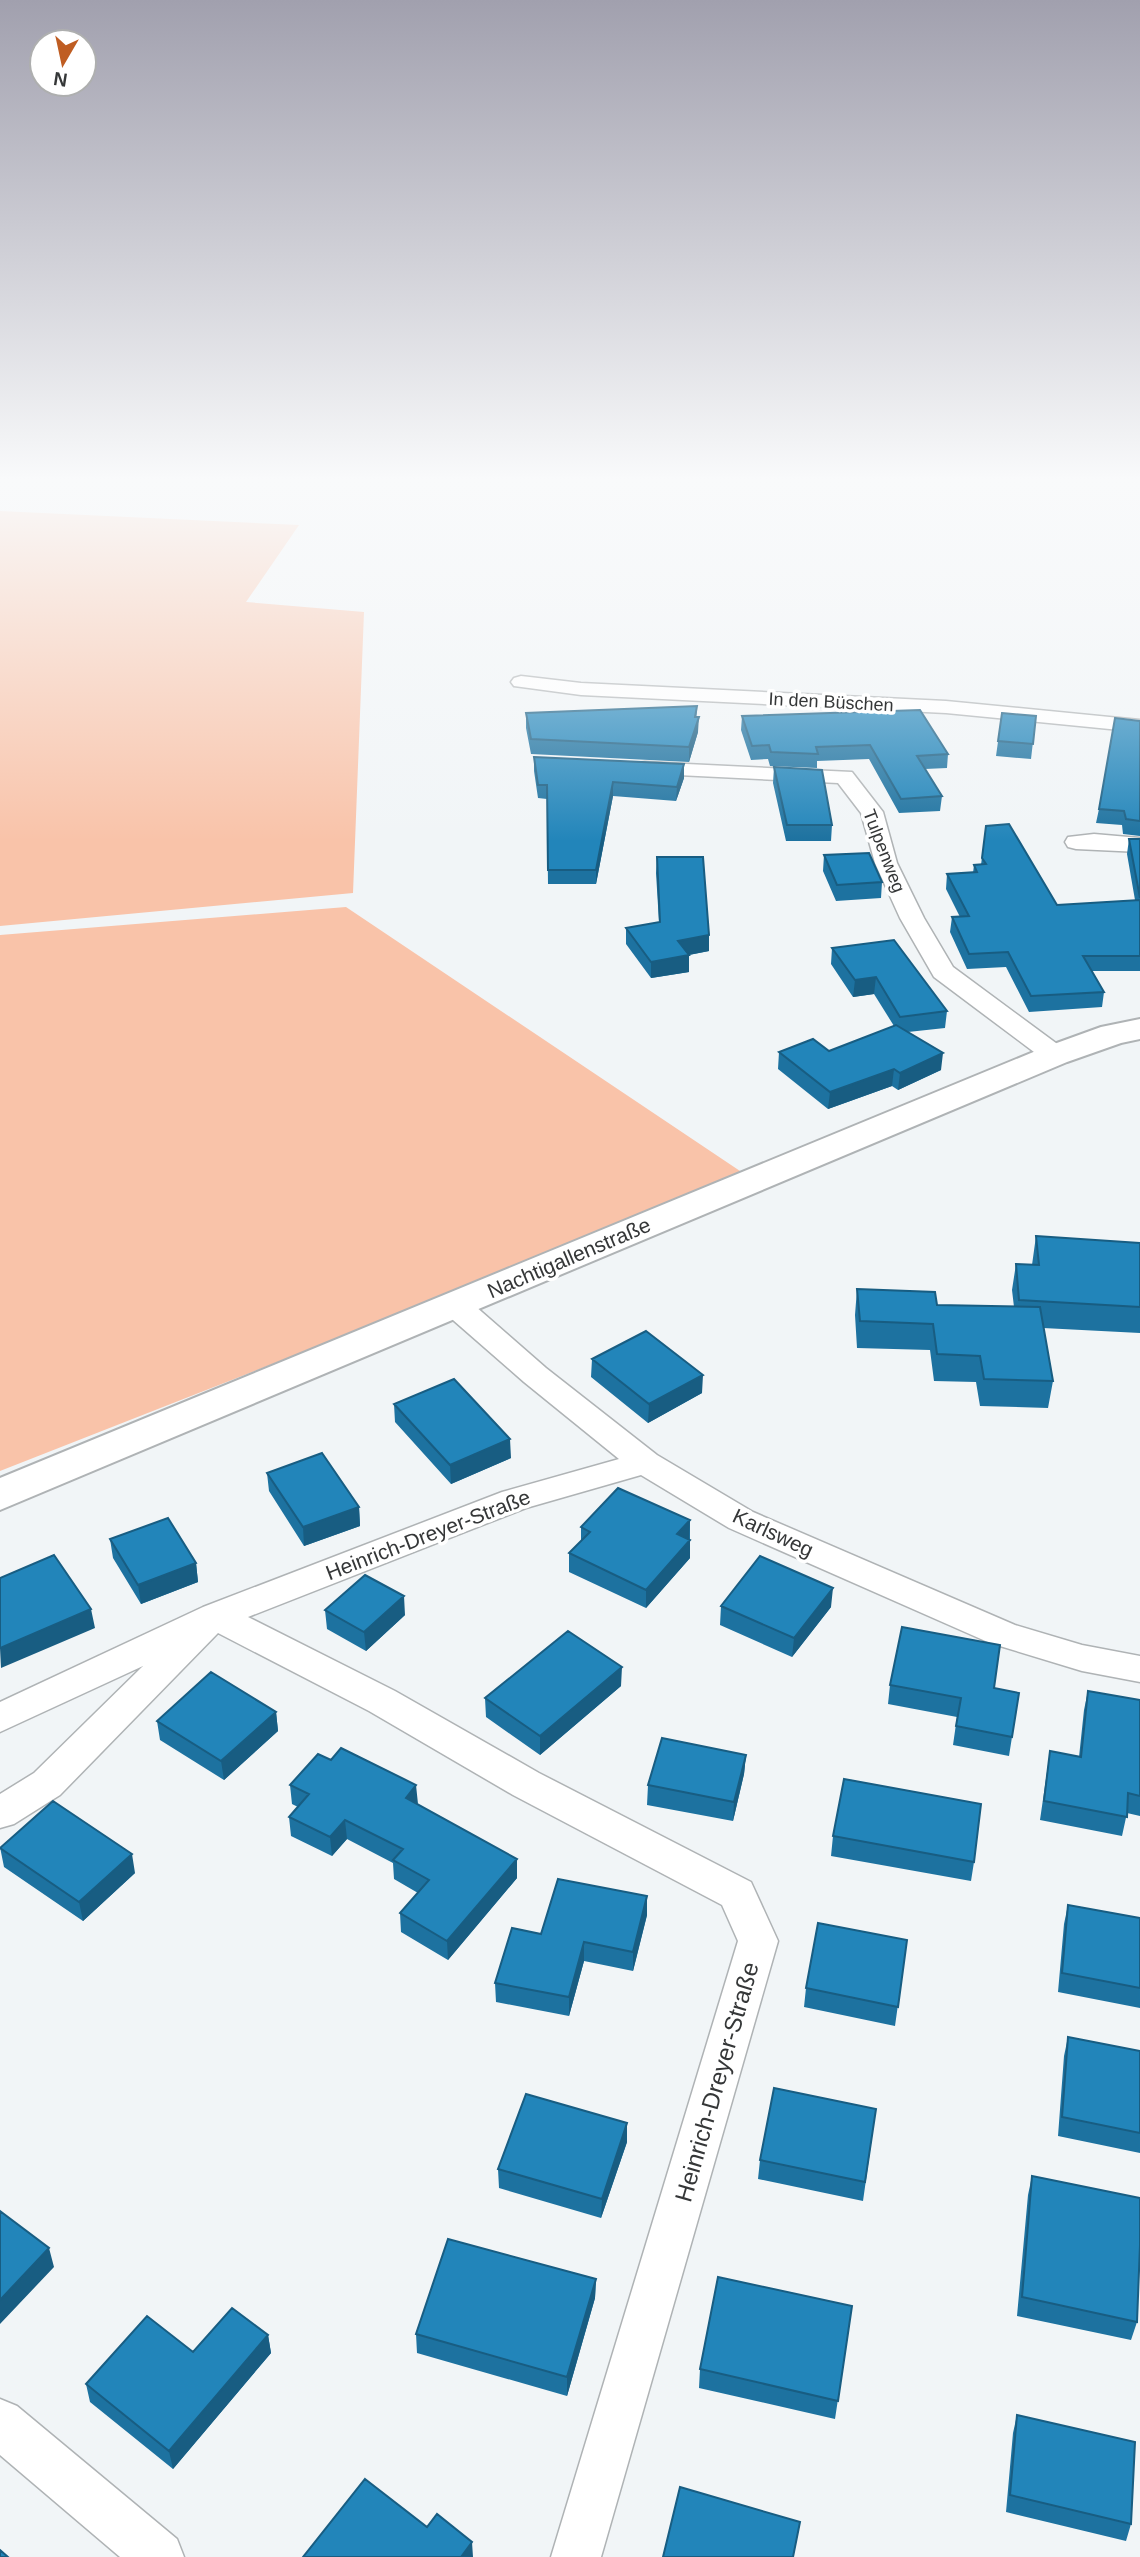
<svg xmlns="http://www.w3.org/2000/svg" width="1140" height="2557" viewBox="0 0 1140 2557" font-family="Arial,sans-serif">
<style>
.green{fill:#f9c3a9}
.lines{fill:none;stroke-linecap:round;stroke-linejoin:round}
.street-casing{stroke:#afb3b5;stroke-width:3}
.secondary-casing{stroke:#afb3b5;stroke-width:4}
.street{fill:#fff;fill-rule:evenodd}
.secondary{fill:#fff;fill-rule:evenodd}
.wall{fill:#1d72a0}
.shaded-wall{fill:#185d82}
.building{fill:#2285ba;stroke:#185d82;stroke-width:2}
.labels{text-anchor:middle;stroke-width:7;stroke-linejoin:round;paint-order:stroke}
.far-street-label{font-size:18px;fill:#353738;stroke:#fff}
.street-label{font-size:21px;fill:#353738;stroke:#fff}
.near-street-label{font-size:24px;fill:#353738;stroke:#fff}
</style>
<rect width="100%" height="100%" fill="#f1f5f7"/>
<path class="green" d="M0,511L299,525L246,602L364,612L353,893L0,926Z
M346,907L749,1177L0,1471V935Z"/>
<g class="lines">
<g class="street-casing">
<path id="street" d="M521,676L581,683L946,701L1140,720V732L946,713L581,695L514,686L511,682L514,678Z
M645,762L852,772L883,812L897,863L924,918L953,967L1064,1049L1068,1055L1064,1061L1055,1063L1046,1061L934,977L900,918L875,863L861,813L838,783L637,773L634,768L637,763Z
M1094,834L1140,838V852L1076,849L1068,847L1065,842L1068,837Z
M456,1297L467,1299L546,1368L657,1455L753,1512L1015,1625L1082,1645L1140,1656V1682L1082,1671L990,1643L729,1528L641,1475L526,1508L248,1617L395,1691L539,1773L751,1882L778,1941L601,2557H551L738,1941L722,1905L513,1795L369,1711L218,1633L60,1795L14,1824L0,1828V1794L34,1773L143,1666L0,1732V1702L203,1607L502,1492L619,1459L524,1382L445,1313L441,1306L445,1299Z
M0,2399L17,2406L177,2539L184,2557H120L0,2455Z"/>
</g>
<g class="secondary-casing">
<path id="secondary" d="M1140,1019V1039L1121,1043L1067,1062L0,1510V1478L1043,1048L1101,1027Z"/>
</g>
<use href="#street" class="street"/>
<use href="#secondary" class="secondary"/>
</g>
<path class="wall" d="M697,706L696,717L698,732L689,762L531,754L526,728V713Z
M1002,713L1036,716L1031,759L996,756Z
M742,716L948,754L947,768L925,769L942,796L940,811L899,813L869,759L817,761V768L770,766L768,759L751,760L741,730Z
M1140,721V836L1123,834L1122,825L1096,823L1099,809Z
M534,757L684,778L676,801L613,796L596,884H548L547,799L538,798L534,771Z
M774,767L832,825L831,841H786L773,783Z
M986,826L1057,905L1135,900L1127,854L1129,839H1140V971H1092L1104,992L1102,1007L1029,1012L1006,967L967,969L950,932L952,917H960L946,889L947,874L973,873L974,865H981Z
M824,855L882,882L881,898L836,901L823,871Z
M657,857L709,951L689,955V972L651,978L626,944V928L659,922L656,873Z
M832,948L947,1011L945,1028L908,1032L941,1070L898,1090L892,1086L828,1109L778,1069L779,1052L829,1051L894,1026L874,994L853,997L831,964Z
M1036,1236L1140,1243V1333L1043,1328L1053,1381L1048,1408L980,1406L976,1382L934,1381L930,1350L857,1348L855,1315L857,1289L937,1305L1014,1307L1012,1290L1016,1264L1032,1265Z
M592,1359L702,1393L648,1423L591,1377Z
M394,1404L511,1458L451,1484L395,1422Z
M267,1473L359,1507L360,1526L304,1546L269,1491Z
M690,1520V1558L646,1608L569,1572V1553L581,1541V1527Z
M110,1539L196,1563L198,1582L141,1604L113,1558Z
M721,1606L831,1607L792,1657L720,1625Z
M325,1610L405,1615L366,1651L327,1629Z
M890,1685L994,1688L1012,1737L1009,1756L953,1745L957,1717L888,1704Z
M621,1686L540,1755L486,1717L485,1698Z
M1088,1691L1140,1700V1816L1127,1813L1122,1836L1040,1820L1050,1751L1079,1757L1084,1710Z
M276,1712L278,1731L224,1780L160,1740L157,1721Z
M746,1755L744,1774L733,1821L647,1805L648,1785Z
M290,1785L417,1804L517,1878L448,1960L401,1932L400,1913L418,1893L394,1879L393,1863L347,1839L332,1856L291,1836L289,1817L298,1807L292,1804Z
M833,1836L974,1862L971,1881L831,1856Z
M0,1847L135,1873L83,1921L4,1867Z
M647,1896V1915L633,1971L584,1961L569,2016L496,2002L495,1983L541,1934Z
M1068,1905L1140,1918V2008L1058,1992L1064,1924Z
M907,1940L895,2026L804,2007L806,1988Z
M1068,2037L1140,2051V2153L1058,2136L1064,2056Z
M876,2109L863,2201L758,2179L760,2160Z
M627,2142L601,2218L499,2188L498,2169Z
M1032,2176L1137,2322L1131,2340L1017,2316L1028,2195Z
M596,2279L595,2298L567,2396L417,2353L416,2334Z
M852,2306L835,2419L699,2388L700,2369Z
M268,2335L271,2353L173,2469L90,2402L86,2384L193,2352Z
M1017,2415L1131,2524L1126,2541L1006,2512L1013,2433Z"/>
<path class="shaded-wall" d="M697,706L696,720L699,717L698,732L689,762V747Z
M684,764V778L676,801L677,787Z
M613,782V796L596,884V870Z
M709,935V951L678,957V941Z
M689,955V972L651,978V962Z
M876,977L874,994L853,997L855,980Z
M943,1053L941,1070L898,1090L900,1073Z
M894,1069L892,1086L828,1109L830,1092Z
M703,1375L702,1393L648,1423L649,1404Z
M510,1439L511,1458L451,1484L450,1465Z
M359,1507L360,1526L304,1546L303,1527Z
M690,1520L689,1539L677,1534Z
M690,1540V1558L646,1608V1590Z
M196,1563L198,1582L141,1604L138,1585Z
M833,1588L831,1607L792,1657L794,1638Z
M404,1596L405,1615L366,1651L364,1632Z
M91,1609L95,1628L1,1668L0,1648Z
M622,1667L621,1686L540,1755V1736Z
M276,1712L278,1731L224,1780L221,1761Z
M746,1755L744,1774L733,1821L734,1802Z
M416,1785L418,1804L406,1798Z
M345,1820L347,1839L332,1856L330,1837Z
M132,1854L135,1873L83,1921L79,1902Z
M517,1859V1878L448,1960L447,1941Z
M647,1896V1915L633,1971V1952Z
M584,1942V1961L569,2016V1997Z
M627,2123V2142L601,2218L602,2199Z
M49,2248L54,2267L0,2324V2300Z
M596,2279L595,2298L567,2396V2377Z
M268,2335L271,2353L173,2469L169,2451Z
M472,2542L473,2557H461Z"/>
<path class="building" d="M697,706L695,717H699L689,747L531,739L526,713Z
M920,710L948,754L917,756L942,796L901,799L870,745L816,747L818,754L771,752L769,745L752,746L742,716Z
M1002,713L1036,716L1033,744L998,741Z
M1115,718L1140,721V821L1126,819L1124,811L1099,809Z
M534,757L684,764L677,787L613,782L596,870H548L547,785H538Z
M774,767L822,770L832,825H787Z
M1009,824L1057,905L1140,900V956H1083L1104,992L1031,996L1008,952L969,954L952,917L969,916L947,874L977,872L974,865L986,864L982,858L986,826Z
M1129,839H1140V898Z
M869,853L882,882L837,885L824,855Z
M657,857H703L709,935L678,941L689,955L651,962L626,928L660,922Z
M894,940L947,1011L900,1017L876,977L855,980L832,948Z
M896,1025L943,1053L900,1073L894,1069L830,1092L779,1052L813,1039L829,1051Z
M1036,1236L1140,1243V1307L1019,1300L1016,1264L1039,1265Z
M857,1289L935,1292L937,1305L1040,1307L1053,1381L984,1379L980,1356L937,1354L933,1324L860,1321Z
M646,1331L703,1375L649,1404L592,1359Z
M454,1379L510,1439L450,1465L394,1404Z
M322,1453L359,1507L303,1527L267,1473Z
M618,1488L690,1520L677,1534L690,1540L646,1590L569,1553L590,1532L581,1527Z
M168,1518L196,1563L138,1585L110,1539Z
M54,1555L91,1609L0,1648V1578Z
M760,1556L833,1588L794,1638L721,1606Z
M365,1575L404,1596L364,1632L325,1610Z
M902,1627L1000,1645L994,1688L1019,1693L1012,1737L956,1726L961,1698L890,1685Z
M568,1631L622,1667L540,1736L485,1698Z
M211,1672L276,1712L221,1761L157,1721Z
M1088,1691L1140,1700V1796L1128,1793L1127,1817L1044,1801L1050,1751L1081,1757Z
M662,1738L746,1755L734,1802L648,1785Z
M341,1748L416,1785L406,1798L517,1859L447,1941L400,1913L429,1880L393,1860L403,1849L345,1820L330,1837L289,1817L309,1794L290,1785L318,1754L331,1760Z
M844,1779L981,1804L974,1862L833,1836Z
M53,1801L132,1854L79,1902L0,1848Z
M558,1879L647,1896L633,1952L584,1942L569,1997L495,1983L512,1928L541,1934Z
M1068,1905L1140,1918V1988L1062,1973Z
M818,1923L907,1940L898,2007L806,1988Z
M1068,2037L1140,2051V2133L1062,2117Z
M774,2088L876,2109L865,2182L760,2160Z
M526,2094L627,2123L602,2199L498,2169Z
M1032,2176L1140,2198V2245L1137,2322L1022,2297Z
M0,2211L49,2248L0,2300Z
M448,2239L596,2279L567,2377L416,2334Z
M718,2277L852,2306L838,2401L700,2369Z
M232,2308L268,2335L169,2451L86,2384L147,2316L193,2352Z
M1017,2415L1135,2442L1131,2524L1010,2495Z
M365,2479L427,2527L437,2514L472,2542L461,2557H303Z
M680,2487L800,2522L793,2557H663Z
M0,2550L8,2557H0Z"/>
<linearGradient id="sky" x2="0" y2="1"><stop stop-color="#a1a0ae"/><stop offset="0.57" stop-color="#f9fafb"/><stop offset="1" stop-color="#f9fafb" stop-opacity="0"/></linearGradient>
<rect width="1140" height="841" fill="url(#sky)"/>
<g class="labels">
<g class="far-street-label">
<text transform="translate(831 702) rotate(3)" y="6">In den Büschen</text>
<text transform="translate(884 851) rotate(69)" y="6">Tulpenweg</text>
</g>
<g class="street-label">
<text transform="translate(569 1258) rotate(-23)" y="7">Nachtigallenstraße</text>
<text transform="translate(773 1533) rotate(25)" y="7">Karlsweg</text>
<text transform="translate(428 1535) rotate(-21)" y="7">Heinrich-Dreyer-Straße</text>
</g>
<g class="near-street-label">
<text transform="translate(717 2082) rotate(-74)" y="8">Heinrich-Dreyer-Straße</text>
</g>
</g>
<g transform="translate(63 63) rotate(189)"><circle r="33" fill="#ffffff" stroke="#aeafaf" stroke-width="2"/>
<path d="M0-5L12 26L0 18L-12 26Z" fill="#bf5d22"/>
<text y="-10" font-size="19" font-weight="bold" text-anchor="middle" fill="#353738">N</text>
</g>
</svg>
